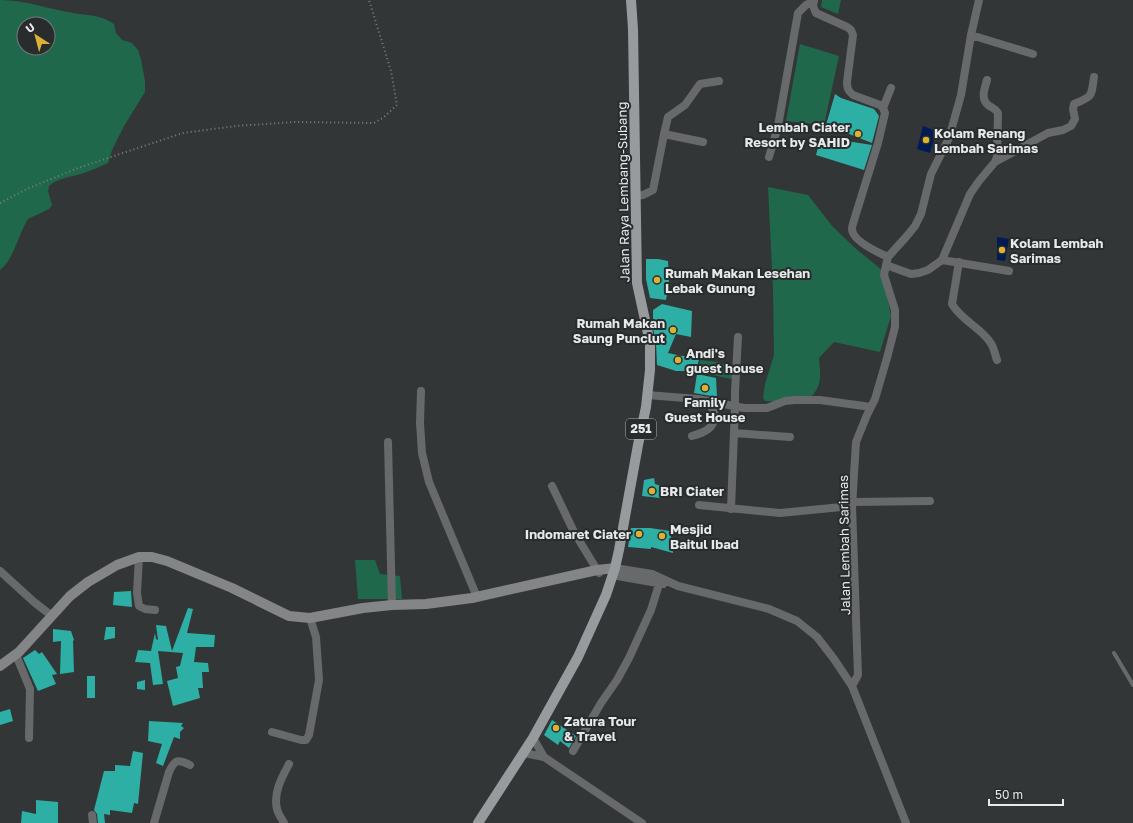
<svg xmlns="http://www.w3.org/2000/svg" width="1133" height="823" viewBox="0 0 1133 823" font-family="'Golos Text',sans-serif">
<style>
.green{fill:#20684b;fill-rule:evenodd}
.water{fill:#011b54}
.building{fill:#2eafa5}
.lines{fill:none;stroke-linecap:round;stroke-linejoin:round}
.path{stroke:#7c8081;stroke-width:2;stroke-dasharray:1 3;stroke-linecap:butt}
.lane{stroke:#67696a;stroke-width:4}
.street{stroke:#67696a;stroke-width:8}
.secondary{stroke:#838586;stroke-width:10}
.primary{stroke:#989b9d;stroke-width:10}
.poi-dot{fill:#ddb133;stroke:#282c2c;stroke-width:1.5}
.labels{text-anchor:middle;stroke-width:4;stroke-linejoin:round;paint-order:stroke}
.shield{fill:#282c2c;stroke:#aeb0b1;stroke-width:1}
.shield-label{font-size:12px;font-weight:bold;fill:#e7e9ea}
.poi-label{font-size:13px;font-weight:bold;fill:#e7e9ea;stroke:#282c2c;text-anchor:start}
.street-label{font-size:13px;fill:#e7e9ea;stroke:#282c2c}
</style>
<rect width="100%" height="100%" fill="#323637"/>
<path class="green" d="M0,0C25,0 48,9 73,13C89,16 99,14 114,24L116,33L122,40L132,43L138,50L141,59L145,81V92L124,126L112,150L108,163C99,167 90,171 81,174C70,177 58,178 49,186L48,191L52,205L49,209L28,219C18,235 14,259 0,270ZM24,24H48V48H24Z
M822,0H841L838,14L821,7Z
M800,44L839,56L824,125L786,121Z
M768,187L808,195L833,227L855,248L882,270L891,316L880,352L834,342L819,358C821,381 822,386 806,403L765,401L763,398L765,384L774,355L773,289Z
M700,360L718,362L735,368L732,379L707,374L699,369Z
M355,560H375L380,574L400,576L402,599H358Z"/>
<path class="water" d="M923,126L936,131L930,153L917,149Z
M997,237L1009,239L1005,261L997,260Z"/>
<path class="building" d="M835,94L841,98L874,109L879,116L872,143L826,125Z
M821,137L872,145L864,170L816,155Z
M646,259H658L668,261L669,281L666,300L650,298L646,279Z
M662,304L692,311L691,337L676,334L668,353L682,356H700L696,371H676L657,365L656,343L653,328V310Z
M697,374L716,378L717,397L694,393Z
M654,478L655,484L661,486L660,498L642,496L644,480Z
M631,528H650L670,531L673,553L651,547V549L628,547Z
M131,591L132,607L113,605L114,592Z
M188,608L193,609L187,633L215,635L214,647H196L194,662L208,663L209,672H202L203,688H198L200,698L173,706L167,681L178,678L176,667L180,666L183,653L158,651L163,684L153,685L150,663L135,662L138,650L151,651L155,633L156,639L158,640L156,625L166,626L172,651Z
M106,627H115V638L104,640Z
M53,629L71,631L74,640L73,641L74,672L60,674L61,641L53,642Z
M35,650L39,654L42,652L57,674L52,675L56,684L38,691L23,658Z
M87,676H95V698H87Z
M145,680V690L137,689V682Z
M10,709L13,721L0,725V712Z
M552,720L576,736L569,748L560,741L558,745L544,735Z
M149,721L183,723L181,726L184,728L180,732V739L174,737L163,766L156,763L162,744L148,741Z
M133,751L143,753L138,804L134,803L132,813L110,810V815L104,814L105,823H98L97,814L94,810L104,771H115V765L130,766Z
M36,800L58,802V823H21L22,811L36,814Z"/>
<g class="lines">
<path class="path" d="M0,203L27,189L78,168L183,133L236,126L295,122L374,123L384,117L397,105L391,71L369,0"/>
<path class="lane" d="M1114,653L1133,685"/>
<path class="street" d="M814,0L813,6L816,13L847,27L851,30L853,35L847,82C847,88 848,91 853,95L880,105L883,108L885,113L878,143L855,217C854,221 852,225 852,229C852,241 879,253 888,257
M971,35L1033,54
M883,108L891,88
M664,134L668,117L685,105L700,84L719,81
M769,157L778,126L798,13L806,5L814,1
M995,162L1048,133L1063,130L1071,126L1075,119L1073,109L1074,104C1093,96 1091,97 1094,77
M635,196L643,195L653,190L664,134L703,142
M942,260L1009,271
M959,262L952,304C961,320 980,327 990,342C994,347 995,355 997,360
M886,265L911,274L919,273L928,270L942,260L970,194L979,181L995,162L997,157L998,113C995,108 992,108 988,105C980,98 985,88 987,80
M421,391L420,423L422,453L429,482L477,597
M647,395L698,399L744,408H767L785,401L795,400H820L871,407
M734,433L790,437
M692,436C703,433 717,428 714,413C713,409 710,405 708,401
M388,442L392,605
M552,486L574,532L599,573
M854,502L930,501
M699,505L780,513L852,506
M731,509L735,406V391L738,337
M139,557L137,593L139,606L145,609L155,610
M615,568L652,574L678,586L769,609L797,621L817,637L834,659L852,686L906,823
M0,571L34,602L52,616
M612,575L663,584
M16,655L30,689L29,738
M852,686L858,675L852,506L856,442L867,415L875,399L887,358L895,327V310L884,275L886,265L888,257L906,237L915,226L921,214L931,174L949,138L961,95L971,35L979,0
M272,732L301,740H306L309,735L319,680L316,637L310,618
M533,738L544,757
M573,751L601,703L617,680L629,658L651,610L661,578
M524,753L544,757L642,823
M92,815L93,823
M154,823L169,772C175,759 178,759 190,765
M284,823C282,819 278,814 277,809C273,793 282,777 289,764"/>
<path class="secondary" d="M0,666L19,652L70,596L88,582L117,565L139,557H152L167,561L232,588L289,616L310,618L363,608L392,605L426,604L472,598L597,570L615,568"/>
<path class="primary" d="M478,823L533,738L578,657L606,595L615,568L619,550L638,445L646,407L650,370V343L637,283L633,29L631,0"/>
</g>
<g class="poi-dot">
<circle cx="858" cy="134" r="4"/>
<circle cx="926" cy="140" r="4"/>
<circle cx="1002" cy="250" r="4"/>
<circle cx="657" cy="280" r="4"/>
<circle cx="673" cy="330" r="4"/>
<circle cx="678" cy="360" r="4"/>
<circle cx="705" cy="388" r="4"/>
<circle cx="652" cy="491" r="4"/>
<circle cx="639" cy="534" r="4"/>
<circle cx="662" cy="536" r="4"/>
<circle cx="556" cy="728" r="4"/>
</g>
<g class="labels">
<rect class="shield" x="626" y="419" width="30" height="20" rx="3"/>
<g class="shield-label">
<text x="641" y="433">251</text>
</g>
<g class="poi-label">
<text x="850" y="132" text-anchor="end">Lembah Ciater<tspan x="850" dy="15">Resort by SAHID</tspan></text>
<text x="934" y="138">Kolam Renang<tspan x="934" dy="15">Lembah Sarimas</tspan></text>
<text x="1010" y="248">Kolam Lembah<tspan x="1010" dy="15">Sarimas</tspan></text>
<text x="665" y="278">Rumah Makan Lesehan<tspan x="665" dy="15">Lebak Gunung</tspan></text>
<text x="665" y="328" text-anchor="end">Rumah Makan<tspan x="665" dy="15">Saung Punclut</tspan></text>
<text x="686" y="358">Andi's<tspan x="686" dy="15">guest house</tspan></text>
<text x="705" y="407" text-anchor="middle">Family<tspan x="705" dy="15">Guest House</tspan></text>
<text x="660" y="496">BRI Ciater</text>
<text x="670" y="534">Mesjid<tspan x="670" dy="15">Baitul Ibad</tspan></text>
<text x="631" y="539" text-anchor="end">Indomaret Ciater</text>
<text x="564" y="726">Zatura Tour<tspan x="564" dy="15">&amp; Travel</tspan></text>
</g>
<g class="street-label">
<text transform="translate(623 192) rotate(-91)" y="5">Jalan Raya Lembang-Subang</text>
<text transform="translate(844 545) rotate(-91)" y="5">Jalan Lembah Sarimas</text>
</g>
</g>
<g transform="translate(36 36) rotate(324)"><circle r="19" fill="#282c2c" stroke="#747878"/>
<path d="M0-3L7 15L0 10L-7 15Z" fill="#ddb133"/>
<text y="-6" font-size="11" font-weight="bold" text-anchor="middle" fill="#e7e9ea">U</text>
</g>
<path d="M989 799v6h74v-6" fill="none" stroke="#e7e9ea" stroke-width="2"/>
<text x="995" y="799" font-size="12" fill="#e7e9ea" stroke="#282c2c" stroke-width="3" paint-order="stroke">50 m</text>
</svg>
